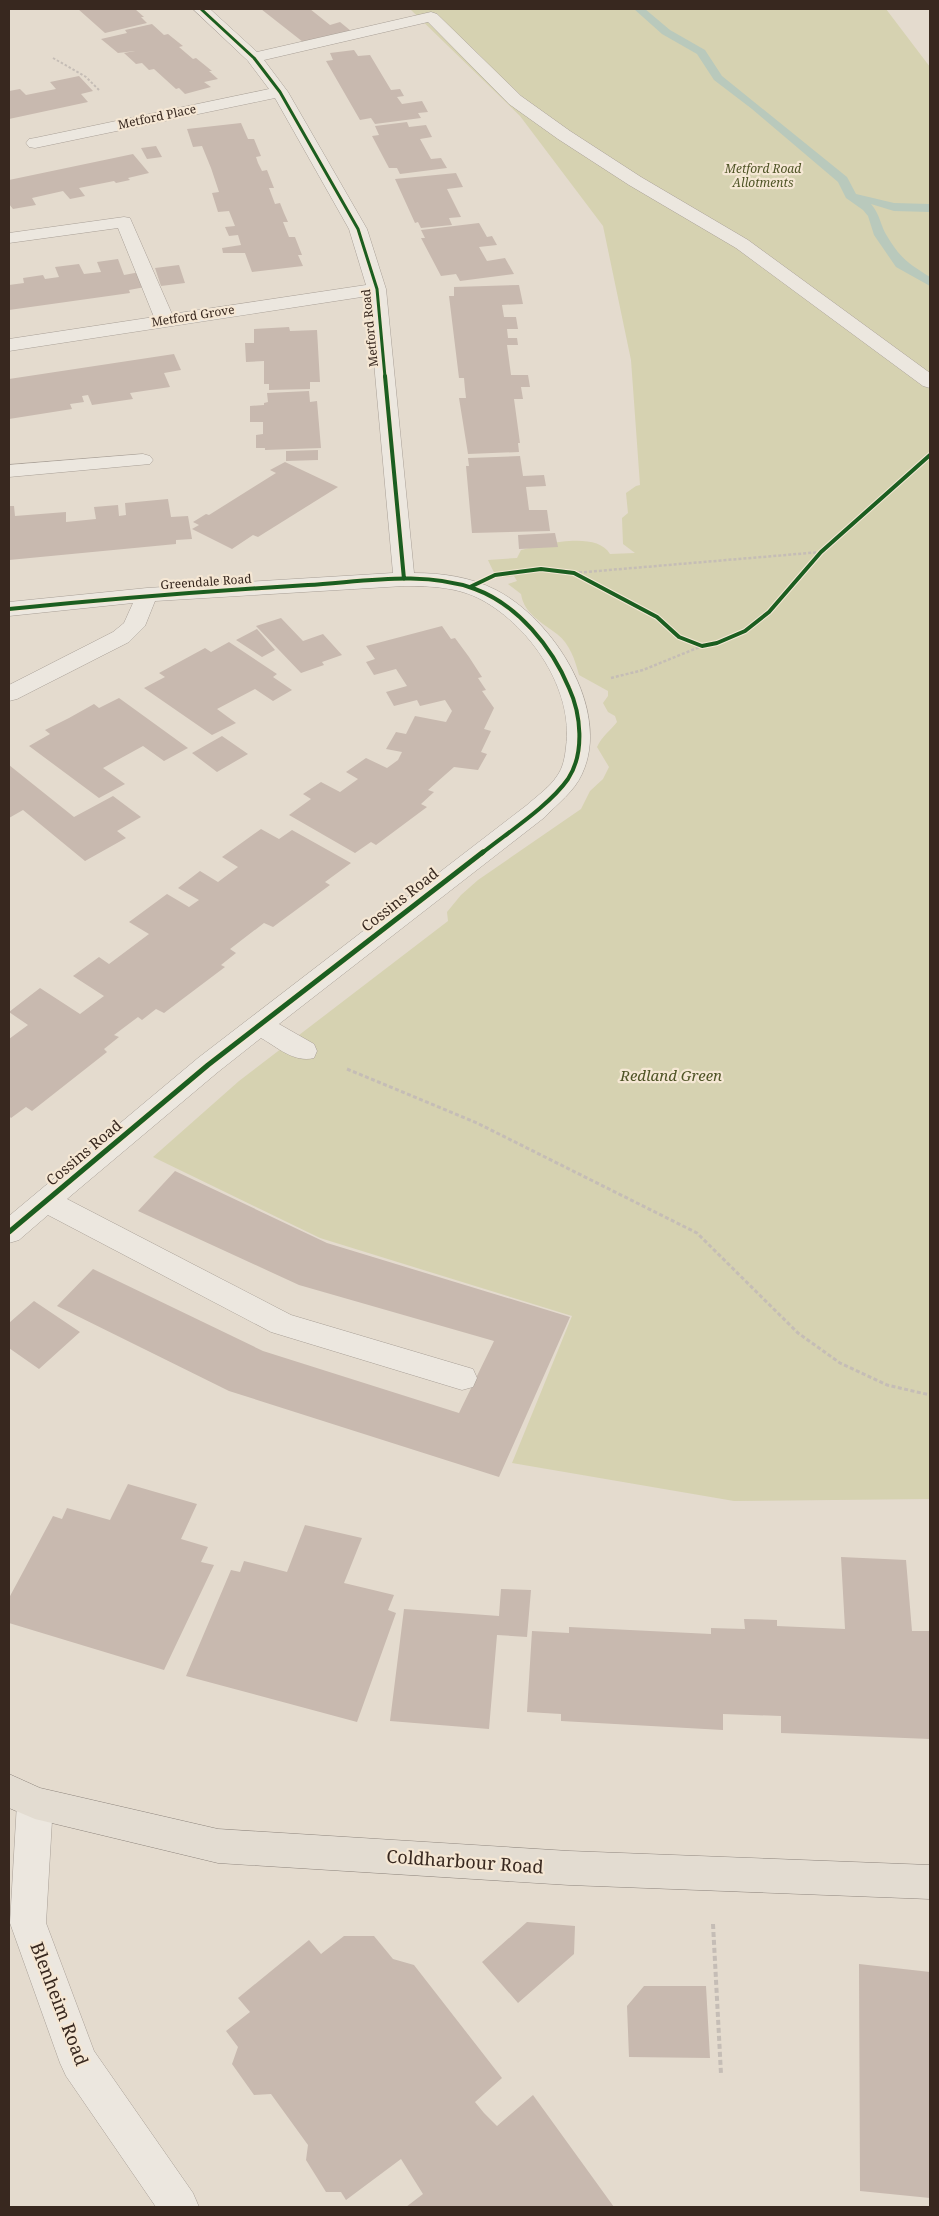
<svg xmlns="http://www.w3.org/2000/svg" width="939" height="2216" viewBox="0 0 939 2216" font-family="'Noto Serif',serif">
<style>
.green{fill:#d6d2b1}
.lines{fill:none;stroke-linecap:round;stroke-linejoin:round}
.stream{fill:#b9c9bc;fill-rule:evenodd}
.building{fill:#c8b9af}
.minor-casing{stroke:#a9a097;stroke-width:1}
.major-casing{stroke:#8f867e;stroke-width:1}
.path-far3{stroke:#c5bdb6;stroke-width:2;stroke-dasharray:2.5 2;stroke-linecap:butt}
.path-far2{stroke:#c5bdb6;stroke-width:2.5;stroke-dasharray:3 2;stroke-linecap:butt}
.path-far1{stroke:#c5bdb6;stroke-width:3;stroke-dasharray:4 2.5;stroke-linecap:butt}
.path{stroke:#c5bdb6;stroke-width:4;stroke-dasharray:5 3;stroke-linecap:butt}
.minor{fill:#ece7df;fill-rule:evenodd}
.major{fill:#e3dcd1;fill-rule:evenodd}
.cycleway-far2-casing{stroke:#f5e7d4;stroke-width:5}
.cycleway-far1-casing{stroke:#f5e7d4;stroke-width:6}
.cycleway-casing{stroke:#f5e7d4;stroke-width:8}
.cycleway-far2{stroke:#1b5e20;stroke-width:3}
.cycleway-far1{stroke:#1b5e20;stroke-width:4}
.cycleway{stroke:#1b5e20;stroke-width:5}
.labels{text-anchor:middle;stroke-width:4.5;stroke-linejoin:round;paint-order:stroke}
.far-street-label{font-size:12px;fill:#38281f;stroke:#f5e7d4}
.far-park-label{font-size:12px;font-style:italic;fill:#4f5426;stroke:#f5e7d4}
.street-label{font-size:15px;fill:#38281f;stroke:#f5e7d4}
.park-label{font-size:15px;font-style:italic;fill:#4f5426;stroke:#f5e7d4}
.near-street-label{font-size:18px;fill:#38281f;stroke:#f5e7d4}
</style>
<rect width="100%" height="100%" fill="#e4dbce"/>
<path class="green" d="M410,9H886L930,67V1499L734,1501L512,1463L572,1316L320,1238L153,1157L239,1081L448,921L447,912L461,895L478,880L581,809L590,791L603,779L609,767L597,747C602,736 610,731 617,722L615,716L608,712L603,703L608,696V691L579,675C575,660 570,644 557,634C543,623 524,614 521,594L508,584L517,581L514,576C495,579 496,577 488,560L517,558L521,550C542,545 596,530 610,554L635,553L623,544L622,518L628,513L626,493L636,486L640,485L631,360L603,226L520,116Z"/>
<g class="lines">
<path class="stream" d="M634,9H645L670,30L705,50L722,76L847,177L856,194L894,203L930,204V212L894,211L871,204C881,216 880,225 887,236C900,258 909,264 930,277V286L896,267L874,235L868,216L863,210L846,198L838,182L752,109L714,80L697,54L662,34Z"/>
</g>
<path class="building" d="M78,9H135L144,17H141L147,23L105,33Z
M261,9H310L330,25L340,22L351,31L303,42Z
M152,24L164,35L168,34L183,46L179,47L193,59L196,58L212,71H209L218,79L204,82L211,87L185,94L179,88L176,89L154,69L149,70L142,63L136,64L124,53L135,51L118,53L101,39L127,33L125,30Z
M354,50L358,56L370,55L391,90L400,89L404,96L397,97L402,104L422,101L428,112L418,113L421,118L375,124L371,118L360,120L326,61L333,60L330,53Z
M79,76L93,91L81,94L88,102L9,119V91L20,89L26,95L56,89L50,82Z
M407,122L409,127L426,125L432,137L420,139L431,159L441,158L447,168L400,174L397,168H389L372,136L379,135L375,126Z
M241,123L248,139H254L261,156L256,157L258,163L262,171L267,170L274,188H269L275,204L280,203L284,213L288,222H283L289,237H295L302,255H298L303,266L252,272L245,253H223L222,248L241,245L238,235L229,236L225,227L235,226L229,211L218,212L212,193L219,192L211,168L202,146L193,147L187,129Z
M156,146L162,157L147,159L141,148Z
M133,154L149,173L128,178L130,180L116,183L114,181L79,188L85,196L70,199L63,191L32,198L36,205L13,209L9,204V180Z
M456,173L463,187L447,189L461,217L449,218L452,225L421,228L418,222L415,223L395,179Z
M479,223L487,237L492,236L497,245L479,247L487,261L505,258L514,274L460,281L456,274L441,276L421,238H425L421,230Z
M118,259L124,275L140,272L145,287L129,290L130,293L9,310V285L24,283L23,278L43,275L45,279L59,277L55,267L79,264L84,274L101,272L97,262Z
M179,265L185,283L161,286L155,268Z
M519,285L523,304L502,305L504,317H516L518,329H507L508,338H517L518,345H507L511,375H528L530,387H521L523,399H514L520,443H518L519,452L468,454L459,398H466L465,389L464,378H459L449,296H454V287Z
M289,327L290,331L317,330L320,382H310V389L269,390V384H264V361L246,362L245,343H254V329Z
M174,354L181,370L164,373L170,387L130,393L133,399L92,405L88,395L82,396L84,402L70,404L72,409L9,419V379Z
M309,391L310,402L317,401L321,448L265,450V448H256V435L263,434V422H250V406L264,405V403L268,402L267,393Z
M318,450V460L286,461V451Z
M520,456L523,476L544,475L546,486L526,487L529,510H547L550,531L472,533L466,466H469L468,458Z
M285,462L338,487L258,537L253,535L232,549L192,529L199,525L193,522L206,514L209,515L276,473L270,470Z
M168,499L171,517L188,516L192,539L176,540V544L9,560V506H14L15,516L66,512V522L96,519L94,507L118,505L119,516L126,515L125,503Z
M555,533L558,547L519,549L518,535Z
M281,618L303,641L323,634L342,655L322,662L324,665L301,673L256,626Z
M442,626L451,639L455,638L469,657L482,677L478,678L486,690L482,691L494,708L484,729L491,731L481,752L487,754L478,770L454,767L428,790L434,792L421,804L427,807L376,845L371,842L355,853L289,815L311,799L303,794L321,782L340,792L358,779L346,772L366,758L387,768L398,760L402,752L386,749L396,732L406,734L415,716L446,722L452,711L445,700L420,706L417,700L394,706L386,692L407,686L396,669L374,675L366,662L375,659L366,646Z
M257,629L275,650L262,657L236,640Z
M229,642L277,674L273,677L292,690L273,701L255,689L217,709L236,723L212,735L144,688L165,677L159,673L205,648L211,652Z
M119,698L188,748L164,761L143,746L103,768L125,784L99,798L29,746L50,734L45,730L69,718L94,704L99,708Z
M222,736L248,754L217,772L192,753Z
M9,765L74,817L113,796L141,817L117,831L126,838L85,861L23,810L9,818Z
M261,829L279,839L292,830L351,863L325,882L330,885L273,927L264,923L230,949L236,953L221,965L225,967L164,1013L156,1009L142,1020L138,1017L114,1035L119,1037L104,1049L107,1052L32,1111L26,1107L11,1118L9,1116V1039L28,1025L9,1012L40,988L80,1014L104,996L73,976L99,957L109,964L149,934L129,922L167,894L189,907L199,900L178,888L200,871L218,882L238,867L222,857Z
M175,1171L327,1243L570,1317L499,1477L229,1391L57,1306L93,1269L263,1351L459,1413L494,1341L299,1285L138,1211Z
M34,1301L80,1332L39,1369L9,1348V1323Z
M128,1484L197,1504L181,1539L208,1547L201,1562L214,1565L164,1670L9,1623V1598L53,1516L62,1519L67,1508L110,1520Z
M305,1525L362,1538L344,1583L394,1595L388,1610L396,1613L357,1722L186,1676L231,1570L240,1572L244,1561L287,1572Z
M841,1557L906,1560L912,1631H930V1739L781,1733V1716L723,1714V1730L561,1721V1714L527,1712L532,1631L569,1633V1627L711,1634V1628L745,1629L744,1619L777,1620V1626L845,1629Z
M501,1589L531,1590L527,1637L497,1635L489,1729L390,1721L404,1609L499,1616Z
M527,1922L575,1926L574,1954L518,2003L482,1962Z
M344,1936H374L393,1959L414,1965L502,2078L475,2102L484,2113L497,2126L533,2095L614,2207H406L423,2194L401,2159L346,2200L341,2192H326L306,2160L308,2145L271,2094L254,2095L232,2064L238,2047L226,2031L250,2012L238,1998L309,1940L321,1954Z
M859,1964L930,1972V2198L860,2191Z
M644,1986H706L710,2058L629,2057L627,2006Z"/>
<g class="lines">
<g class="minor-casing">
<path id="minor" d="M193,9H210L257,52L431,12L437,14L521,96L570,131L641,177L748,240L930,373V388L923,386L736,248L629,185L558,139L509,104L428,22L264,60L288,92L367,229L386,289L414,573C442,573 471,577 496,590C553,619 612,710 582,774C574,792 558,803 545,817L279,1024L314,1044L317,1051L314,1058C294,1063 277,1047 261,1038L218,1072L67,1199L291,1315L473,1369L477,1378L473,1387L462,1390L271,1332L48,1215L19,1240L9,1243V1216L198,1058L527,805C537,796 550,787 557,776C563,768 565,757 566,747C574,690 531,627 482,600C458,587 431,586 404,586L155,601L145,626L129,642L17,699L9,701V685L113,632L124,623L133,603L9,616V602L147,588L393,573L368,296L9,351V339L154,317L118,228L9,243V233L124,217L130,218L172,314L366,285L349,229L275,98L35,148L29,147L26,143L29,139L35,138L269,89L248,61Z
M143,454L150,456L153,460L150,464L9,477V465Z
M35,1787L47,1791L53,1803L46,1923L94,2051L193,2193L199,2207H156L66,2076L60,2063L10,1923L17,1803L23,1791Z"/>
</g>
<g class="major-casing">
<path id="major" d="M9,1774L40,1788L218,1829L569,1851L930,1865V1899L569,1885L218,1863L35,1819L9,1808Z"/>
</g>
<path class="path-far3" d="M53,58L86,77L99,90"/>
<path class="path-far2" d="M574,573L821,552
M611,678L643,670L702,646"/>
<path class="path-far1" d="M347,1069L477,1123L697,1233L798,1333L840,1363L887,1385L930,1395"/>
<path class="path" d="M713,1924L721,2074"/>
<use href="#minor" class="minor"/>
<use href="#major" class="major"/>
<g class="cycleway-far2-casing">
<path id="cycleway-far2" d="M201,9L254,58L280,92L358,229L377,289L385,377"/>
</g>
<g class="cycleway-far1-casing">
<path id="cycleway-far1" d="M385,376L404,579
M470,587L495,575L541,569L574,573L657,617L679,637L702,646L717,643L745,631L769,612L821,552L930,455
M9,609C109,599 208,591 308,585C362,582 423,570 475,589C518,605 552,647 569,688C581,714 585,753 568,779C549,806 507,833 481,854"/>
</g>
<g class="cycleway-casing">
<path id="cycleway" d="M9,1232L208,1065L483,852"/>
</g>
<use href="#cycleway-far2" class="cycleway-far2"/>
<use href="#cycleway-far1" class="cycleway-far1"/>
<use href="#cycleway" class="cycleway"/>
</g>
<g class="labels">
<g class="far-street-label">
<text transform="translate(157 117) rotate(-12)" y="4">Metford Place</text>
<text transform="translate(193 316) rotate(-9)" y="4">Metford Grove</text>
<text transform="translate(370 328) rotate(-96)" y="4">Metford Road</text>
<text transform="translate(206 582) rotate(-4)" y="4">Greendale Road</text>
</g>
<g class="far-park-label">
<text x="763" y="173">Metford Road<tspan x="763" dy="14">Allotments</tspan></text>
</g>
<g class="street-label">
<text transform="translate(400 900) rotate(-38)" y="5">Cossins Road</text>
<text transform="translate(84 1153) rotate(-40)" y="5">Cossins Road</text>
</g>
<g class="park-label">
<text x="671" y="1081">Redland Green</text>
</g>
<g class="near-street-label">
<text transform="translate(465 1862) rotate(4)" y="6">Coldharbour Road</text>
<text transform="translate(59 2004) rotate(69)" y="6">Blenheim Road</text>
</g>
</g>
<rect width="939" height="2216" fill="none" stroke="#38281f" stroke-width="20"/>
</svg>
